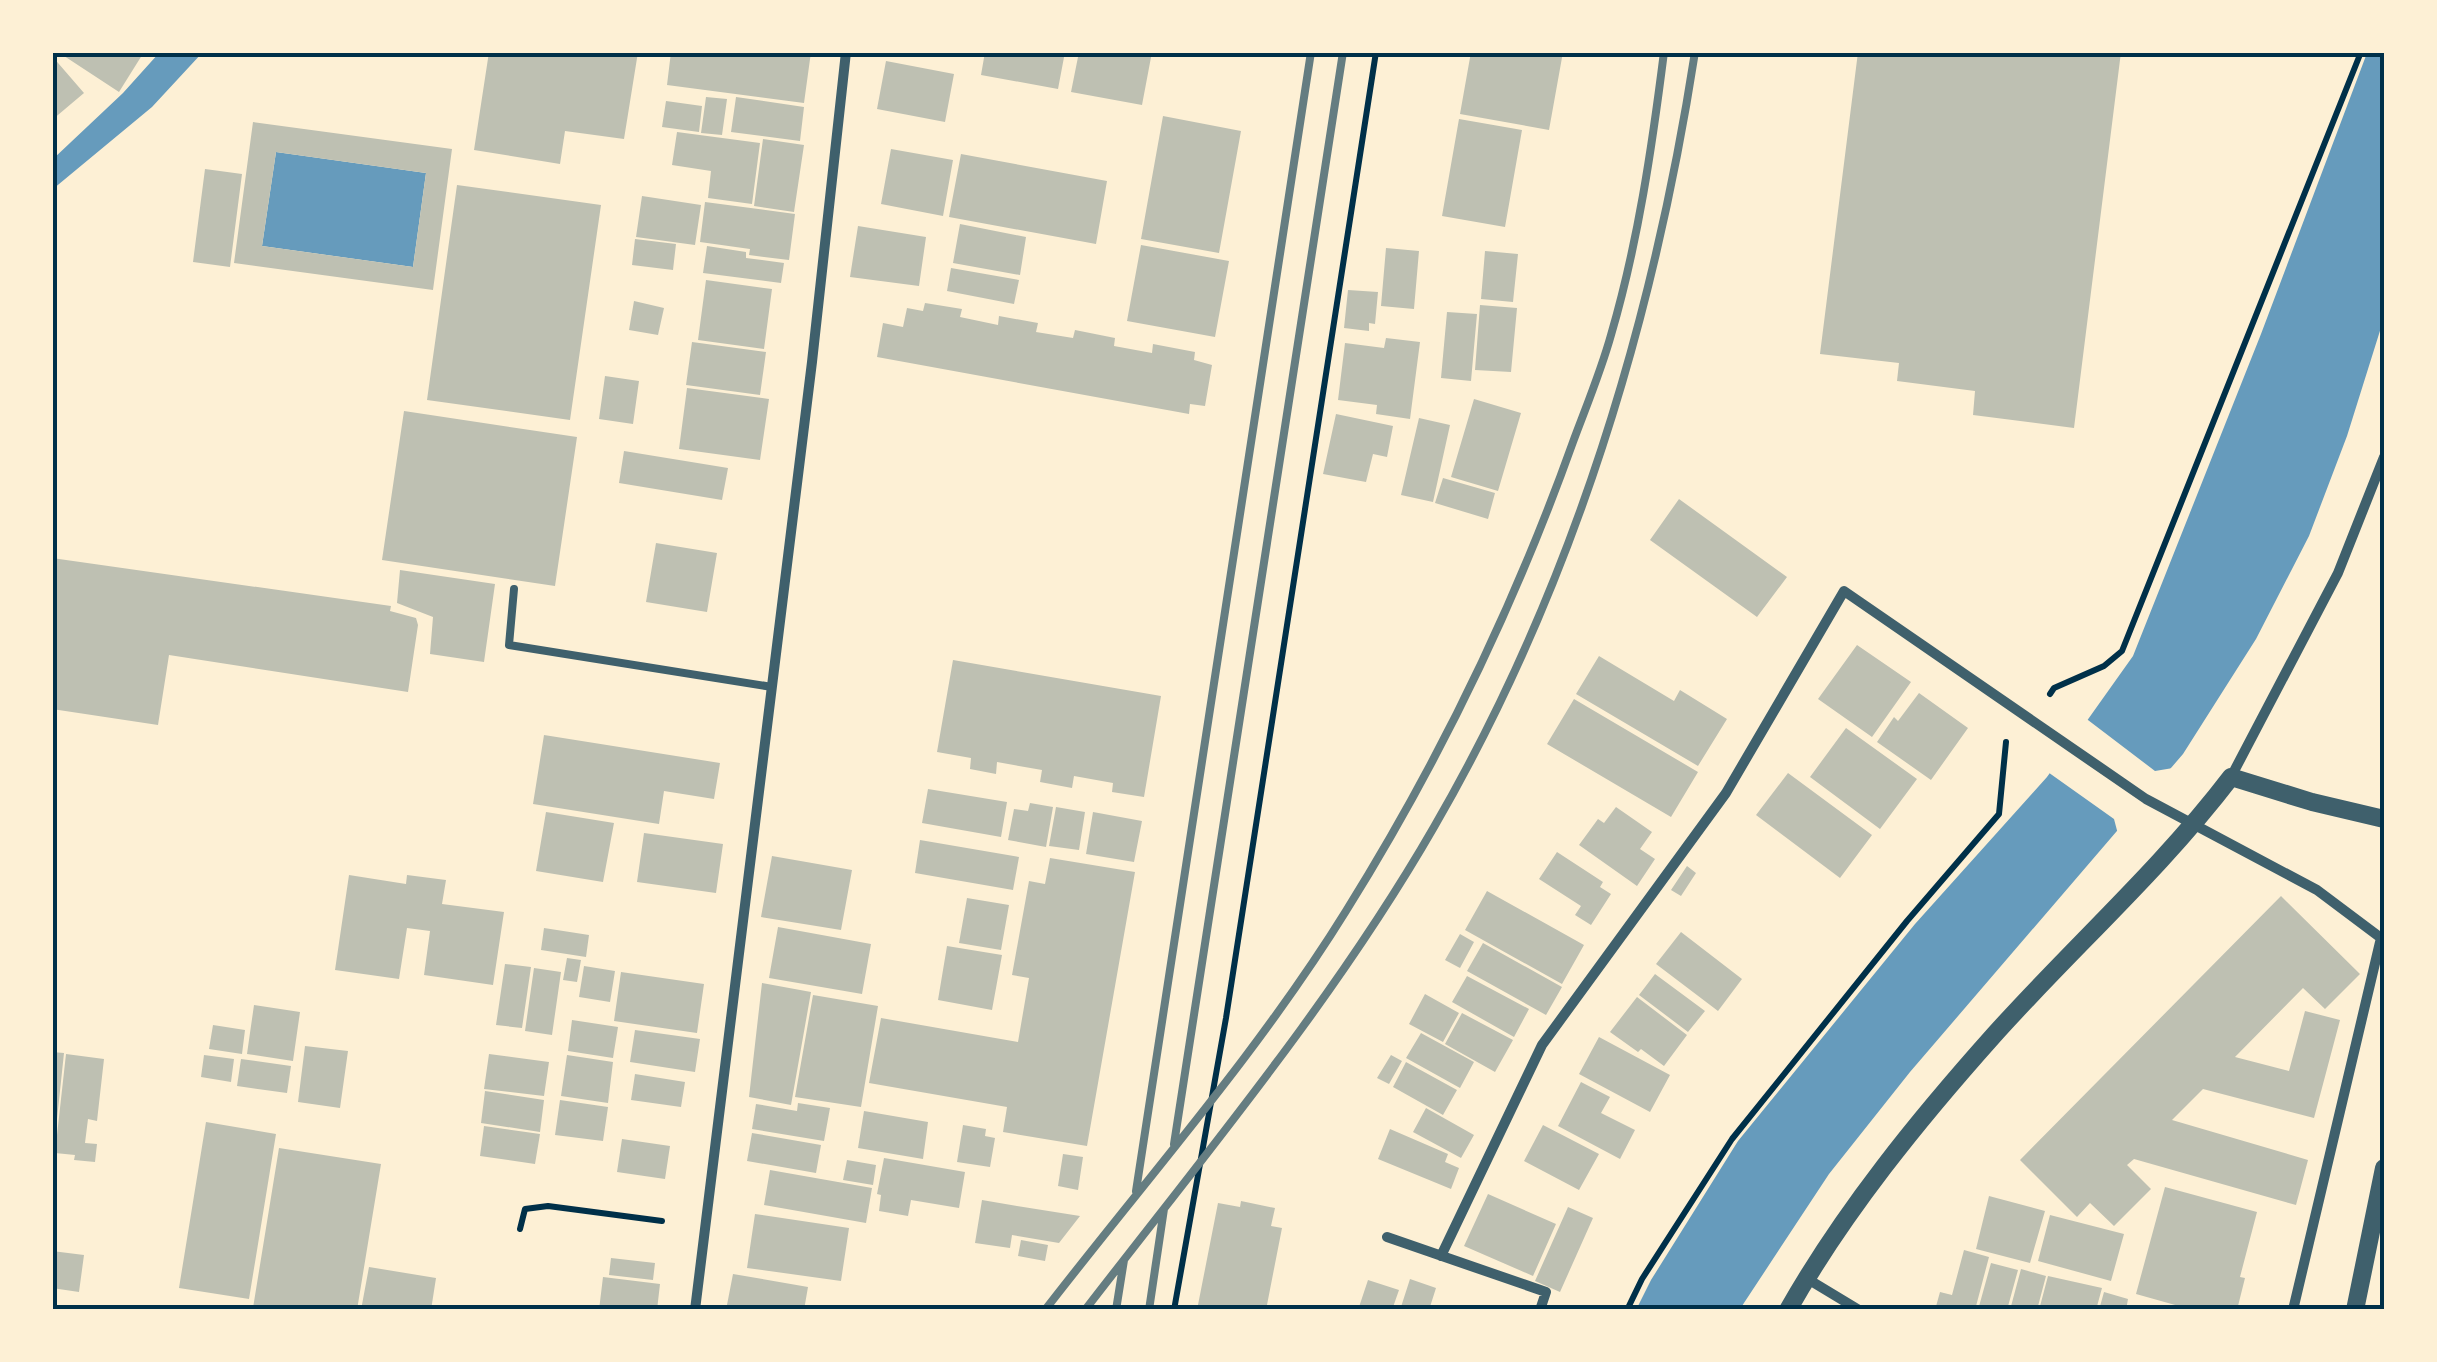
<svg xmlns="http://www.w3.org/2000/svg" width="2437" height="1362" viewBox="0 0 2437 1362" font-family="'Noto Sans',sans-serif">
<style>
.water{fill:#669bbc}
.pier{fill:#fdf0d5}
.building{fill:#bec0b2;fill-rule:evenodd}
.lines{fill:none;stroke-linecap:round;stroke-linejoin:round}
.path{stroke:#003049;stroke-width:6}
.service{stroke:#3f606c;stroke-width:8}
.minor{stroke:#3f606c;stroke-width:10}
.tertiary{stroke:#3f606c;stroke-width:18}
.rail{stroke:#657d81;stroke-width:8}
.neatline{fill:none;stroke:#003049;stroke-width:4}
</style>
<rect width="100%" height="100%" fill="#fdf0d5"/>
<path class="water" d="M159,53H202L152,107L53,189V159L123,93Z
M2367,53H2384V318L2347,436L2309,536L2256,639L2183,754L1910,1072L1829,1174L1740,1309L1636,1310L1651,1280L1738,1141L1915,924L2047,777L2133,656L2261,334Z
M276,152L426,173L413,267L262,246Z"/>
<path class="pier" d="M2084,717L2155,771L2179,767L2119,838L2114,819L2045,770Z"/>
<path class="building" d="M58,52H144L119,92Z
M489,52H638L624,139L565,131L560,164L474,150Z
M671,52H811L804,103L667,85Z
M985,52H1065L1058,89L981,75Z
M1079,52H1152L1142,105L1071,92Z
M1471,52H1563L1549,130L1460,114Z
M1858,52H2121L2074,428L1973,415L1975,391L1897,381L1899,363L1820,354Z
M52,56L84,93L52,120Z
M886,61L954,74L945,122L877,109Z
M706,97L727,99L722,135L701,133Z
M736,97L804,107L800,141L731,132Z
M666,101L702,106L699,132L662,127Z
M1163,116L1241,131L1219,253L1141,239Z
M1459,119L1522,130L1505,227L1442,216Z
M253,122L452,149L433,290L234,263ZM276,152L426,173L413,267L262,246Z
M677,132L760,143L752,204L708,198L711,171L672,165Z
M763,139L804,145L794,212L754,206Z
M891,149L953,160L943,216L881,204Z
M961,154L1107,181L1096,244L949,217Z
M205,169L242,174L230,267L193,262Z
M457,185L601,205L570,420L427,400Z
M642,196L701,205L695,245L636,237Z
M705,202L795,214L789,260L749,255L750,249L700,242Z
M960,224L1026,237L1020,275L953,263Z
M858,226L926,237L919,286L850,277Z
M635,239L676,244L673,270L632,265Z
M1141,245L1229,261L1215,337L1127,321Z
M707,246L746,252V258L784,263L781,283L703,273Z
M1386,248L1419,251L1414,309L1381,306Z
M1485,251L1518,254L1513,302L1481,299Z
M951,268L1019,280L1014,304L947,291Z
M706,280L772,289L764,349L698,340Z
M1348,290L1378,292L1375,324L1369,323V331L1344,328Z
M634,301L664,308L658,335L629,330Z
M925,303L962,309L960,317L998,325L999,316L1038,323L1036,332L1073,338L1075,330L1115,338L1114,346L1152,353L1153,344L1195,352L1194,360L1212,365L1205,406L1190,404L1189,414L877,357L883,323L903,327L907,308L923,311Z
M1480,305L1517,308L1511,372L1475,370Z
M1447,312L1477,314L1471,381L1441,378Z
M1386,338L1420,342L1410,419L1376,414L1377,405L1338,400L1345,343L1384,348Z
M692,342L766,352L760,395L686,385Z
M605,376L639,381L633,424L599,419Z
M687,388L769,399L760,460L679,449Z
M1474,399L1521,413L1498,491L1451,477Z
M404,411L577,437L555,586L382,560Z
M1336,414L1393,426L1387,457L1373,454L1366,482L1323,474Z
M1419,418L1450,425L1433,502L1401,495Z
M624,451L728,468L722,500L619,483Z
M1443,478L1495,493L1488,519L1435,503Z
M1679,499L1787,577L1757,617L1650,540Z
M656,543L717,553L707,612L646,602Z
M52,558L391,606L390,611L416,618L418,625L408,692L169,655L158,725L52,709Z
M400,570L495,584L484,662L430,654L433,617L397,603Z
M1857,645L1911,682L1872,737L1818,699Z
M1599,656L1674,701L1680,690L1727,719L1698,766L1576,694Z
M953,660L1161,696L1144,797L1112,792L1113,783L1074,776L1072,788L1040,782L1042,770L997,762L996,774L970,769L971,758L937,752Z
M1919,693L1968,728L1931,780L1877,742L1894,717L1898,721Z
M1574,699L1698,772L1671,817L1547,744Z
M1846,728L1917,779L1880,829L1810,777Z
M544,735L720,763L714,799L664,791L659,824L533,804Z
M1788,773L1872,835L1840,878L1756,815Z
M928,789L1007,802L1001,837L922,823Z
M1030,803L1053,807L1046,847L1008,840L1014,809L1028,811Z
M1056,807L1085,812L1079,850L1049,846Z
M1616,807L1652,832L1640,849L1655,859L1637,886L1579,845L1598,819L1604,823Z
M546,812L614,823L603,882L536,871Z
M1093,812L1142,821L1134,862L1086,854Z
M644,833L723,844L716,893L637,882Z
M920,840L1019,857L1013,890L915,873Z
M1557,852L1603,882L1600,887L1611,894L1591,925L1575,915L1581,906L1539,879Z
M772,856L852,870L841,930L761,917Z
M1050,858L1135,872L1087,1146L1003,1132L1007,1107L869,1083L881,1018L1018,1042L1029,978L1012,975L1029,881L1045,884Z
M1687,866L1696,873L1681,896L1671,890Z
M349,875L406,884L407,875L446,880L442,904L504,912L493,985L424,975L430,931L407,928L399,979L335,970Z
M1487,891L1584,945L1562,984L1465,930Z
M2281,896L2360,974L2325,1009L2303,988L2235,1057L2289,1071L2305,1011L2340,1020L2314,1118L2203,1089L2172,1120L2308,1160L2296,1205L2134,1159L2127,1165L2151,1189L2114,1226L2090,1203L2077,1217L2020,1160Z
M967,898L1009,905L1001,950L959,943Z
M778,927L871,944L862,994L769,978Z
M544,928L589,935L586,957L541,950Z
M1681,932L1742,979L1718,1011L1656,964Z
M1460,934L1474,942L1460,968L1445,960Z
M1483,943L1562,987L1546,1015L1467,971Z
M947,946L1002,955L992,1010L938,1000Z
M567,958L581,960L577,982L563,980Z
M505,964L531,967L522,1028L496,1025Z
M584,966L615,971L610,1002L579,997Z
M534,968L561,972L552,1035L525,1031Z
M621,972L704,984L697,1033L614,1021Z
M1655,974L1705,1011L1688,1032L1639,995Z
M1467,976L1529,1009L1514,1037L1452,1002Z
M762,983L811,992L791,1105L749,1097Z
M1425,994L1459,1013L1443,1042L1409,1024Z
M813,995L878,1006L861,1107L795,1097Z
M1637,997L1687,1035L1664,1066L1641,1049L1638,1052L1610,1032Z
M254,1005L300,1012L293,1061L247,1054Z
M1462,1013L1513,1040L1495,1072L1445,1044Z
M572,1020L618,1027L613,1058L568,1051Z
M213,1025L245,1030L242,1054L209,1049Z
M635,1030L700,1039L695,1072L630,1062Z
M1421,1033L1474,1062L1460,1088L1406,1058Z
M1599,1037L1670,1075L1650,1112L1579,1074Z
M305,1046L348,1051L340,1108L298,1102Z
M52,1052L64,1053L55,1138H52Z
M66,1054L104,1059L97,1121L88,1119L85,1143L97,1144L95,1162L74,1160L75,1155L55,1153Z
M489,1054L549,1062L544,1096L484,1089Z
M204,1055L234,1059L231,1082L201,1077Z
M567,1055L613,1062L608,1103L561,1096Z
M1391,1055L1402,1061L1389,1084L1377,1078Z
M241,1059L291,1066L287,1093L237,1086Z
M1406,1062L1457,1090L1443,1115L1393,1087Z
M635,1074L685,1082L681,1107L631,1100Z
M1581,1082L1610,1097L1601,1113L1635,1130L1620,1159L1558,1126Z
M485,1091L544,1100L540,1132L481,1123Z
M560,1100L608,1107L603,1141L555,1135Z
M798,1103L830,1108L824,1141L752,1129L756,1104L797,1111Z
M1426,1108L1474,1135L1461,1158L1413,1132Z
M864,1111L928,1122L923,1159L858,1148Z
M206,1122L276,1134L249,1299L179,1288Z
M963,1125L986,1129L985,1136L995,1138L990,1167L957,1162Z
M1543,1125L1599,1154L1579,1190L1524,1161Z
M484,1126L540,1134L535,1164L480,1156Z
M1390,1129L1448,1154L1445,1162L1459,1168L1451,1189L1378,1159Z
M752,1133L821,1145L816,1173L747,1161Z
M622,1139L670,1146L665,1179L617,1172Z
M279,1148L381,1164L357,1310L253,1308Z
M1063,1154L1083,1157L1078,1190L1058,1186Z
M884,1158L965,1172L959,1208L911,1200L908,1216L879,1211L881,1195L877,1194Z
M847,1160L876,1165L873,1185L843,1180Z
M770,1170L872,1188L866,1223L764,1205Z
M2165,1187L2257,1212L2240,1277L2245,1278L2237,1310H2193L2136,1294Z
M1488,1194L1556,1224L1533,1276L1464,1246Z
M1989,1196L2045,1211L2030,1263L1976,1249Z
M982,1200L1017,1206L1080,1216L1059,1243L1012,1235L1010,1248L975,1243Z
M1241,1201L1275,1208L1271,1226L1282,1228L1266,1310H1197L1218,1203L1240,1207Z
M1568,1207L1593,1218L1560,1292L1535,1281Z
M755,1214L849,1228L841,1281L747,1268Z
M2050,1215L2124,1234L2111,1281L2038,1261Z
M1021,1240L1048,1245L1045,1261L1018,1256Z
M1964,1250L1989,1257L1975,1310H1935L1940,1292L1952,1295Z
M52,1251L84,1255L79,1292L52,1288Z
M611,1258L655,1263L653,1280L609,1275Z
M1991,1263L2018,1270L2007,1310H1978Z
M369,1267L436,1278L431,1310H361Z
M2021,1269L2046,1276L2037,1310H2010Z
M733,1274L808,1287L804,1310H726Z
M2048,1276L2102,1288L2096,1310H2039Z
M603,1277L660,1284L657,1310H599Z
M1410,1279L1436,1288L1429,1310H1400Z
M1368,1280L1399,1290L1392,1310H1358Z
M2104,1292L2128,1299L2126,1310H2099Z"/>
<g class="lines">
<path class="path" d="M2050,694L2054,688L2104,666L2122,651L2361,52
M520,1229L525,1209L548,1206L662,1221
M1174,1310L1226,1018L1376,52
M1627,1310L1642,1279L1732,1139L1907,921L1999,814L2006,742"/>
<path class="service" d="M514,589L509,645L772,687"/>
<path class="minor" d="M2231,777L2338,573L2384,457
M1387,1237L1546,1292L1540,1310
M1441,1256L1542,1045L1726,793L1844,591L2146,799L2317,890L2381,938L2293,1310
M1806,1278L1859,1310
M695,1310L812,362L846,52"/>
<path class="tertiary" d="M1788,1310C1844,1211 1919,1119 1994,1035C2072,948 2160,870 2231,777L2312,802L2384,819
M2355,1310L2384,1168"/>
<path class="rail" d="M1174,1144L1343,52
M1136,1191L1311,52
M1045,1310C1147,1178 1258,1053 1346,911C1439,762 1514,607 1573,442C1586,407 1601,371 1611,335C1638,243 1652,147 1664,52
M1085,1310C1206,1153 1335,999 1434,827C1572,589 1653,323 1695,52
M1116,1310L1124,1260
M1149,1310L1164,1209"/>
</g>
<rect width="2437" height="1362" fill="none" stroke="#fdf0d5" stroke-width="110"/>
<rect x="55" y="55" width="2327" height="1252" class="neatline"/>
</svg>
